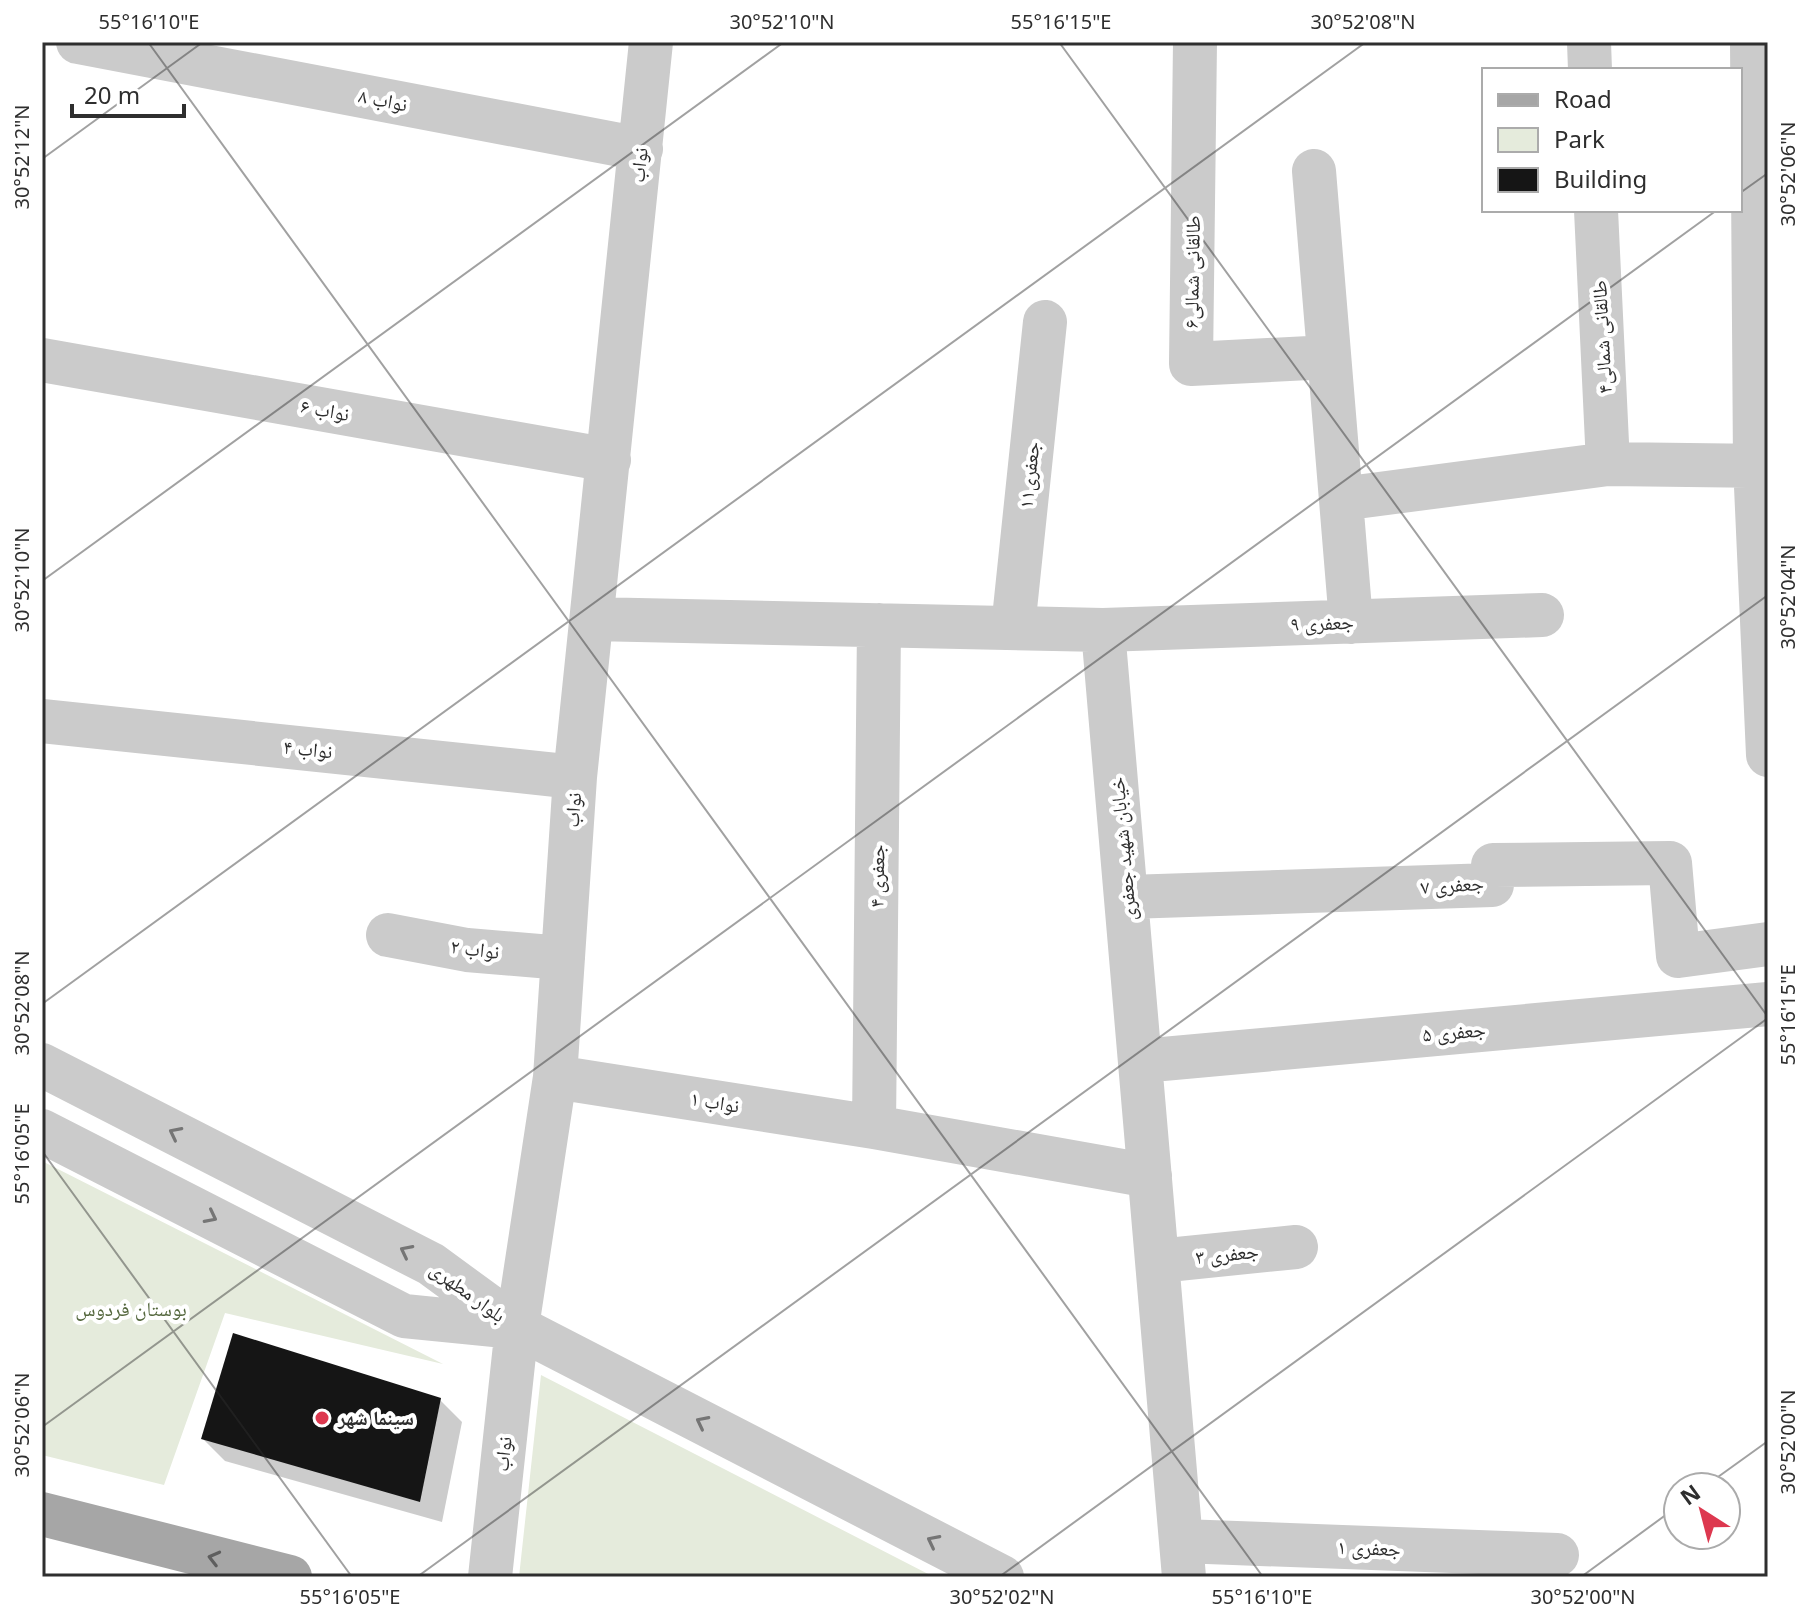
<svg xmlns="http://www.w3.org/2000/svg" width="1810" height="1619" viewBox="0 0 1810 1619" font-family="'Noto Sans','Noto Naskh Arabic',sans-serif">
<style>
.green{fill:#e5ebdc}
.shadow{fill:#0003}
.building{fill:#151515}
.lines{fill:none;stroke-linecap:round;stroke-linejoin:round}
.minor{stroke:#cbcbcb;stroke-width:44}
.major{stroke:#a6a6a6;stroke-width:44}
.oneway{stroke:#757575}
.oneway2{stroke:#5e5e5e}
.ticks{fill:none;stroke:#2e2e2e;stroke-width:2;stroke-opacity:0.45}
.poi-dot{fill:#dd384f;stroke:#fff;stroke-width:3}
.labels{text-anchor:middle;stroke-width:8;stroke-linejoin:round;paint-order:stroke}
.street-label{font-size:20px;fill:#2e2e2e;stroke:#fff}
.park-label{font-size:20px;fill:#54673d;stroke:#fff}
.poi-label{font-size:20px;font-weight:bold;fill:#2e2e2e;stroke:#fff;text-anchor:start}
.neatline{fill:none;stroke:#2e2e2e;stroke-width:3}
.ticks-label{font-size:20px;text-anchor:middle;fill:#2e2e2e}
</style>
<rect width="100%" height="100%" fill="#fff"/>
<path class="green" d="M42,1161L443,1364L225,1313L164,1485L42,1455Z
M541,1375L934,1577H519Z"/>
<path class="shadow" d="M440,1400L462,1422L442,1522L225,1461L203,1439Z"/>
<path class="building" d="M233,1333L441,1398L420,1502L201,1439Z"/>
<g class="lines">
<path class="minor" d="M78,42L641,149
M1195,42L1191,364L1329,357
M1589,42L1590,70
M1752,42L1755,464L1768,755
M1314,171L1351,622
M1596,210L1608,464
M42,360L609,460
M1341,499L1608,464L1768,466
M592,619L1103,630L1542,615
M1013,628L1045,322
M1103,630L1184,1577
M42,721L575,777
M1128,897L1492,885L1493,865L1670,863L1678,956L1768,944
M388,935L467,950L563,958
M1141,1061L1768,1004
M42,1065L431,1264L517,1327L1002,1577
M555,1077L874,1127L1150,1176
M874,1127L879,625
M42,1131L404,1316L514,1327
M1158,1261L1296,1247
M1181,1541L1557,1555
M490,1577L517,1327L555,1077L575,777L651,42"/>
<path class="major" d="M42,1514L290,1577"/>
</g>
<defs><path id="oneway-chevron" d="M-2-3.5L2.5 0L-2 3.5" fill="none" stroke-width="1.6" stroke-linecap="round" stroke-linejoin="round" transform="scale(2)"/></defs>
<g class="oneway">
<use href="#oneway-chevron" transform="translate(175 1133) rotate(-153)"/>
<use href="#oneway-chevron" transform="translate(211 1217) rotate(27)"/>
<use href="#oneway-chevron" transform="translate(406 1251) rotate(-153)"/>
<use href="#oneway-chevron" transform="translate(702 1422) rotate(-153)"/>
<use href="#oneway-chevron" transform="translate(933 1541) rotate(-153)"/>
</g>
<use class="oneway2" href="#oneway-chevron" transform="translate(214 1558) rotate(-166)"/>
<path class="ticks" d="M148,42L1263,1577M1059,42L1768,1017M42,159L203,42M1740,193L1768,173M42,581L784,42M42,1004L1366,42M42,1151L352,1577M42,1427L1717,210M1704,1487L1768,1441M417,1577L1768,595M999,1577L1768,1018M1581,1577L1678,1506"/>
<circle class="poi-dot" cx="322" cy="1418" r="8"/>
<g class="labels">
<g class="street-label">
<text transform="translate(383 100) rotate(11)" y="7">نواب ۸</text>
<text transform="translate(639 165) rotate(-84)" y="7">نواب</text>
<text transform="translate(1192 272) rotate(-89)" y="7">طالقانی شمالی۶</text>
<text transform="translate(1602 337) rotate(-93)" y="7">طالقانی شمالی۴</text>
<text transform="translate(325 410) rotate(10)" y="7">نواب ۶</text>
<text transform="translate(1029 475) rotate(-84)" y="7">جعفری۱۱</text>
<text transform="translate(1322 623) rotate(-2)" y="7">جعفری ۹</text>
<text transform="translate(308 749) rotate(6)" y="7">نواب ۴</text>
<text transform="translate(573 810) rotate(-86)" y="7">نواب</text>
<text transform="translate(1123 849) rotate(-95)" y="7">خیابان شهید جعفری</text>
<text transform="translate(877 876) rotate(-89)" y="7">جعفری ۴</text>
<text transform="translate(1452 885) rotate(-4)" y="7">جعفری ۷</text>
<text transform="translate(475 949) rotate(7)" y="7">نواب ۲</text>
<text transform="translate(1454 1032) rotate(-5)" y="7">جعفری ۵</text>
<text transform="translate(715 1102) rotate(9)" y="7">نواب ۱</text>
<text transform="translate(1227 1254) rotate(-6)" y="7">جعفری ۳</text>
<text transform="translate(468 1292) rotate(36)" y="7">بلوار مطهری</text>
<text transform="translate(503 1454) rotate(-84)" y="7">نواب</text>
<text transform="translate(1369 1548) rotate(2)" y="7">جعفری ۱</text>
</g>
<g class="park-label">
<text x="131" y="1316">بوستان فردوس</text>
</g>
<g class="poi-label">
<text x="338" y="1425">سینما شهر</text>
</g>
</g>
<rect width="1810" height="1619" fill="none" stroke="#ffffff" stroke-width="88"/>
<rect x="1482" y="68" width="260" height="144" fill="#ffffff" stroke="#ababab" stroke-width="2"/>
<rect x="1498" y="94" width="40" height="12" fill="#a6a6a6" stroke="#ababab" stroke-width="2"/>
<text x="1554" y="108" font-size="24" fill="#2e2e2e">Road</text>
<rect x="1498" y="128" width="40" height="24" fill="#e5ebdc" stroke="#ababab" stroke-width="2"/>
<text x="1554" y="148" font-size="24" fill="#2e2e2e">Park</text>
<rect x="1498" y="168" width="40" height="24" fill="#151515" stroke="#ababab" stroke-width="2"/>
<text x="1554" y="188" font-size="24" fill="#2e2e2e">Building</text>
<g transform="translate(1702 1511) rotate(324)"><circle r="38" fill="#ffffff" stroke="#ababab" stroke-width="2"/>
<path d="M0-6L14 30L0 20L-14 30Z" fill="#dd384f"/>
<text y="-12" font-size="22" font-weight="bold" text-anchor="middle" fill="#2e2e2e">N</text>
</g>
<path d="M72 104v12h112v-12" fill="none" stroke="#2e2e2e" stroke-width="4"/>
<text x="84" y="104" font-size="24" fill="#2e2e2e" stroke="#ffffff" stroke-width="6" paint-order="stroke">20 m</text>
<rect x="44" y="44" width="1722" height="1531" class="neatline"/>
<g class="ticks-label">
<text x="149" y="29">55°16'10"E</text>
<text x="782" y="29">30°52'10"N</text>
<text x="1061" y="29">55°16'15"E</text>
<text x="1363" y="29">30°52'08"N</text>
<text transform="translate(22 157) rotate(-90)" y="7">30°52'12"N</text>
<text transform="translate(1788 174) rotate(-90)" y="7">30°52'06"N</text>
<text transform="translate(22 580) rotate(-90)" y="7">30°52'10"N</text>
<text transform="translate(1788 597) rotate(-90)" y="7">30°52'04"N</text>
<text transform="translate(22 1003) rotate(-90)" y="7">30°52'08"N</text>
<text transform="translate(1788 1015) rotate(-90)" y="7">55°16'15"E</text>
<text transform="translate(22 1154) rotate(-90)" y="7">55°16'05"E</text>
<text transform="translate(22 1425) rotate(-90)" y="7">30°52'06"N</text>
<text transform="translate(1788 1442) rotate(-90)" y="7">30°52'00"N</text>
<text x="350" y="1604">55°16'05"E</text>
<text x="1002" y="1604">30°52'02"N</text>
<text x="1262" y="1604">55°16'10"E</text>
<text x="1583" y="1604">30°52'00"N</text>
</g>
</svg>
